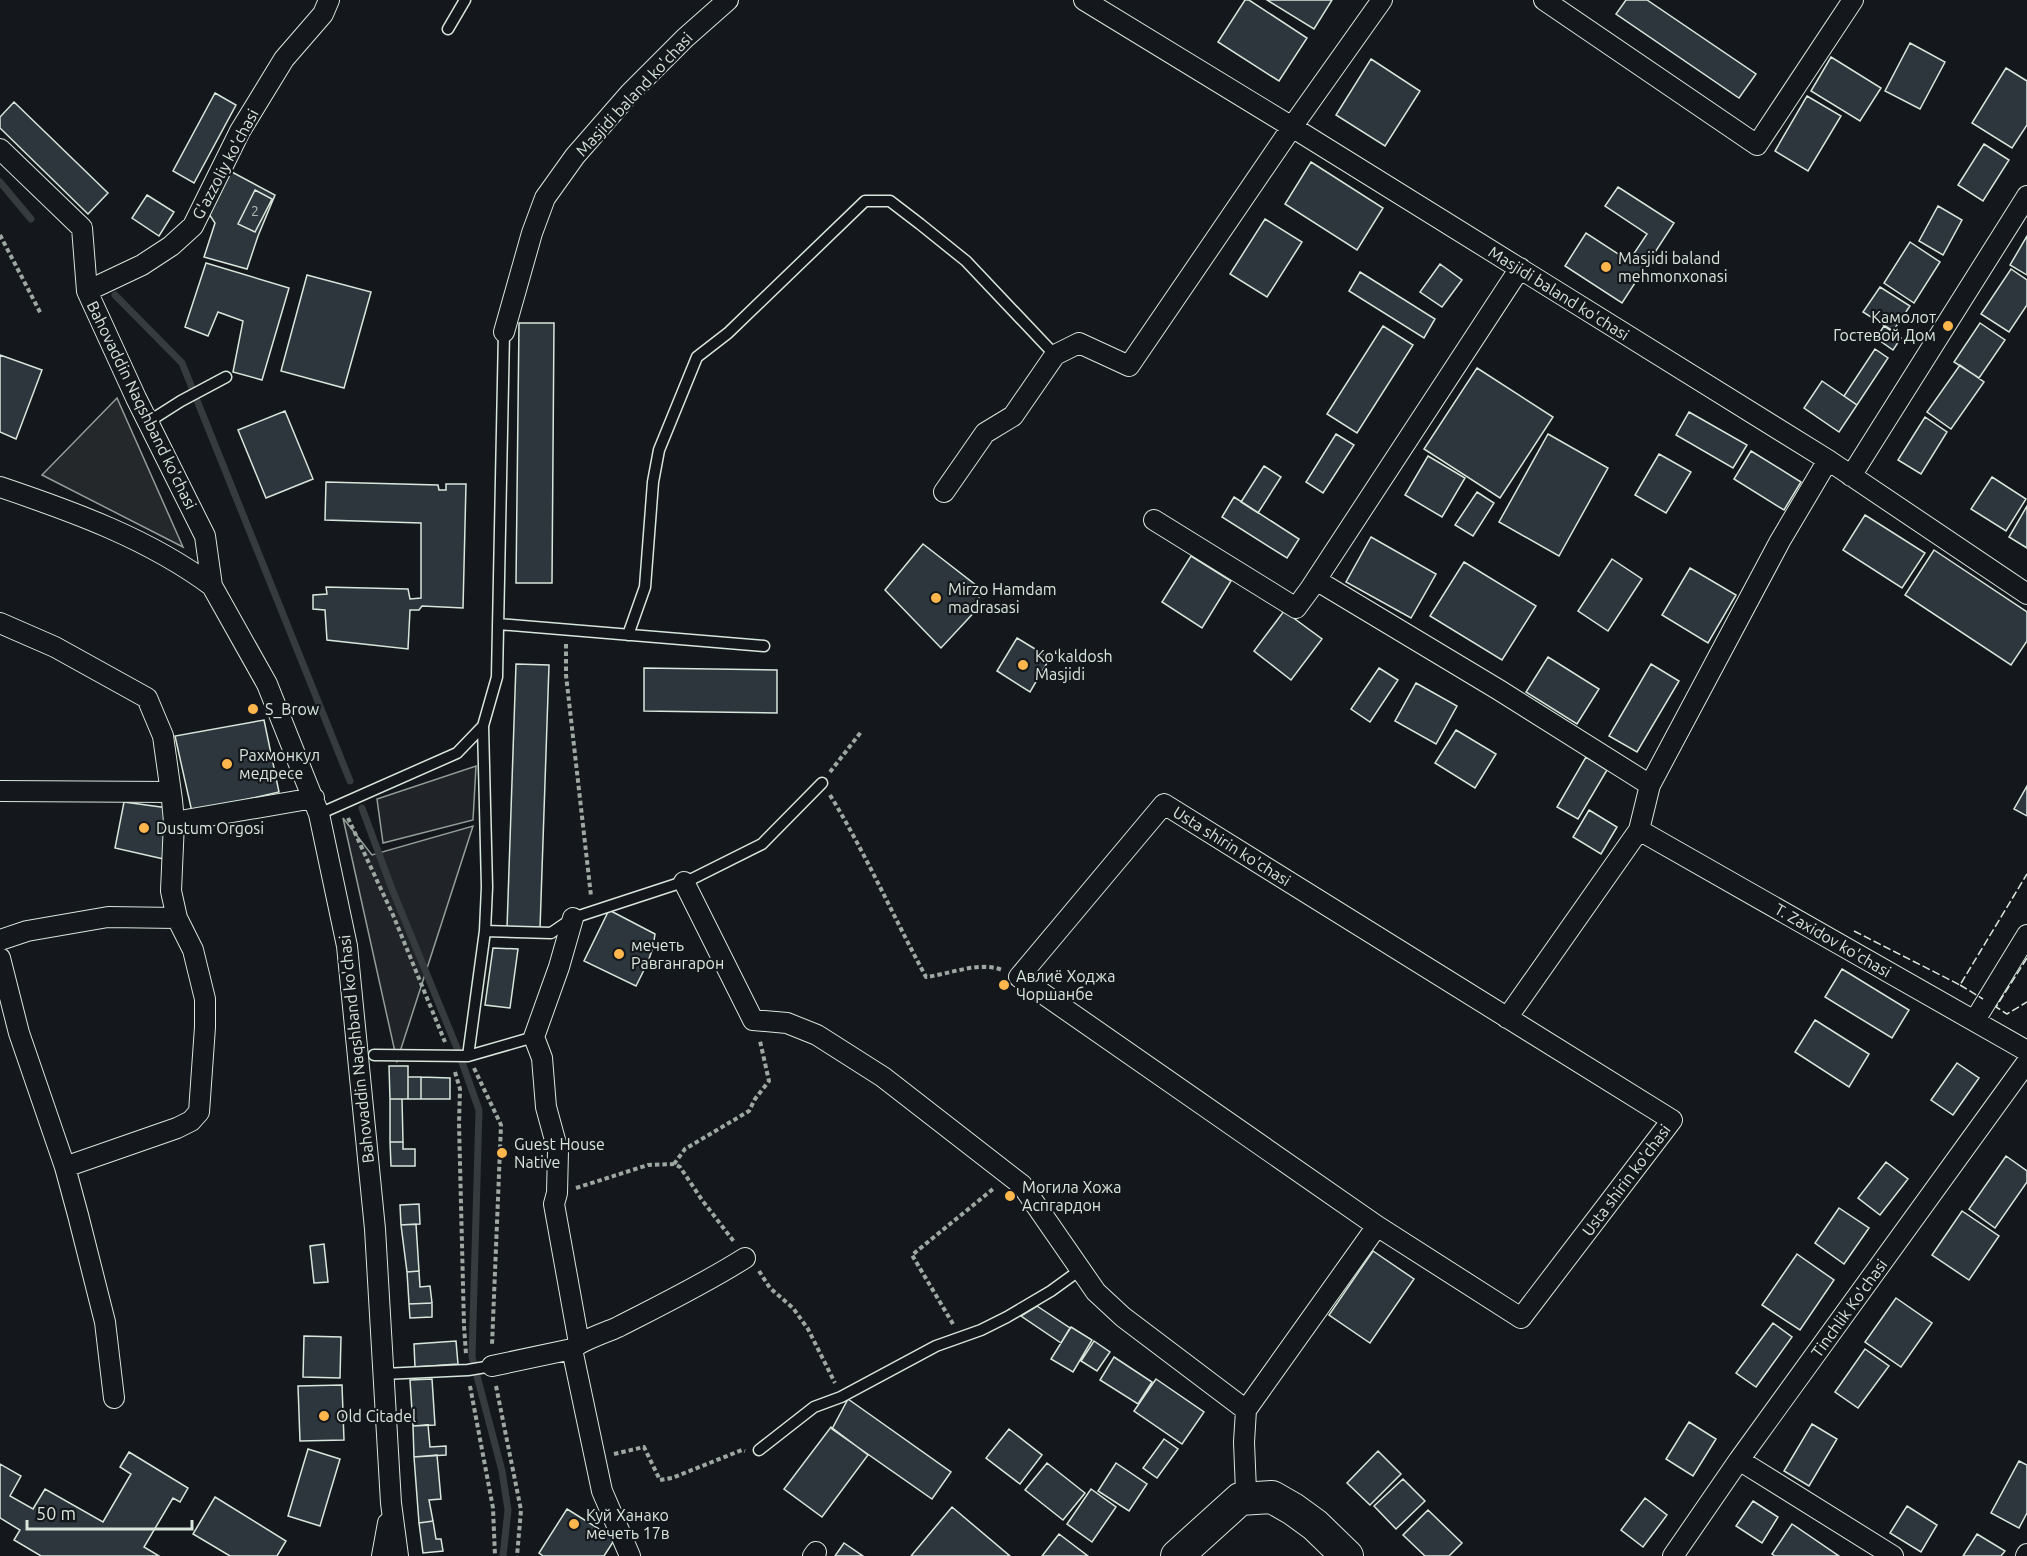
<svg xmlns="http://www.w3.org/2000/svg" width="2027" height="1556" viewBox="0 0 2027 1556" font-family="Ubuntu,sans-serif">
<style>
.green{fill:#202428;stroke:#939e99;stroke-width:1.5}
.parking{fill:#24282b;stroke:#939e99;stroke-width:1.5}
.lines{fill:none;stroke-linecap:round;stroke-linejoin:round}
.stream{stroke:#363b3e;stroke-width:7}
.building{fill:#2c363c;stroke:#d8e6dc;stroke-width:1.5}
.lane-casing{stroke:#d8e6dc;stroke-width:13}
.street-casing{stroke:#d8e6dc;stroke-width:22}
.primary-casing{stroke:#d8e6dc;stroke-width:34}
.path{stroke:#9da8a2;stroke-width:4;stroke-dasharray:4.5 3;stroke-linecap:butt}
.lane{stroke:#14181c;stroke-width:10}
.street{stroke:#14181c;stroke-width:20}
.primary{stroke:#14181c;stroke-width:32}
.fence{stroke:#d8e6dc;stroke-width:1.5;stroke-dasharray:8 3;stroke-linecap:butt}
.poi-dot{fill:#ffb74d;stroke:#14181c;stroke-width:2}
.labels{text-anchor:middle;stroke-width:4.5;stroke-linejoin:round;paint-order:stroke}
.number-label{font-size:14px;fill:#adbab4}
.street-label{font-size:16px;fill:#d8e6dc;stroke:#14181c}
.poi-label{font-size:16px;fill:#d8e6dc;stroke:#14181c;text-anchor:start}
</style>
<rect width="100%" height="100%" fill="#14181c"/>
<path class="green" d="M476,766L473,820L383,843L377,799Z
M343,818L372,855L473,826L397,1061Z"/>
<path class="parking" d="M117,398L183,547L42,475Z"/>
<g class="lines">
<path class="stream" d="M0,182L31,219
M115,295L182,363L350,781
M362,808L392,889L457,1048L479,1110L472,1357L502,1471L508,1510L503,1556"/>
</g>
<path class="building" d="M1245,0H1249L1307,38L1279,81L1218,42Z
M1267,0H1332L1314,29Z
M1626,0H1647L1756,74L1739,98L1616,14Z
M1910,43L1945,62L1920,109L1885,91Z
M1831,57L1881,88L1860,121L1811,91Z
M1371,59L1420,91L1385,146L1336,115Z
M2006,68L2027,81V125L2012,148L1972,123Z
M215,93L236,105L194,183L173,171Z
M1807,96L1841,116L1808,171L1775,151Z
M14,102L108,193L88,214L0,128V117Z
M1984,144L2009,160L1983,201L1958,185Z
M1311,162L1383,208L1357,250L1285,204Z
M230,171L275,195L258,236L247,269L204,257L215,223L207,211Z
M1618,187L1674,223L1622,303L1565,266L1586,233L1629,261L1647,234L1605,206Z
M255,190L272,199L255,232L238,224Z
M147,195L174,212L159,236L132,218Z
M1938,206L1962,220L1943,255L1919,241Z
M1265,219L1302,242L1267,297L1230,274Z
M2027,236V275L2010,265Z
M1910,242L1940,262L1914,303L1884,283Z
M206,263L289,288L262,380L233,372L243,321L218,312L208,336L185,327Z
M1440,264L1462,280L1442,307L1420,292Z
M2011,269L2027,280V305L2009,332L1981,314Z
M1360,272L1435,319L1424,338L1349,291Z
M307,275L371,292L344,388L281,371Z
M1880,287L1910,306L1893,331L1863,312Z
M519,323H554L552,583H516Z
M1980,323L2005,340L1979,378L1954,362Z
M1383,326L1413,345L1357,433L1327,414Z
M1884,326L1901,338L1893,350L1876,338Z
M1875,349L1888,358L1857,405L1844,396Z
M0,355L42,370L16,439L0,432Z
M1960,365L1984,382L1951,429L1927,412Z
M1477,368L1553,417L1500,498L1424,449Z
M1822,381L1857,405L1839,432L1804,408Z
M285,411L313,479L266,498L238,430Z
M1689,412L1747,445L1733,468L1676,435Z
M1925,417L1947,432L1921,474L1898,460Z
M1336,434L1354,445L1323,493L1306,482Z
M1548,434L1608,468L1559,556L1499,522Z
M1751,451L1801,482L1784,510L1734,479Z
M1659,454L1691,472L1666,513L1635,495Z
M1428,456L1465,478L1442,517L1405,495Z
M1264,466L1281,477L1258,513L1241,502Z
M1992,477L2026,499L2006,531L1971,509Z
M326,482L438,485L439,490H446V484H466L463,608L422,606L419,610H410L408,649L327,640L325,610L313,609V595L327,594L326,587L408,589L410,599L421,598V523L325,520Z
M1477,492L1494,503L1473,536L1455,525Z
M1234,497L1299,539L1287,558L1222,517Z
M2027,506V548L2009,537Z
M1865,515L1925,553L1902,588L1843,550Z
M1371,537L1436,574L1411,618L1346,582Z
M923,544L977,586L980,606L941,648L885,590Z
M1934,550L2027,612V641L2011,665L1905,595Z
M1191,556L1231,581L1202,628L1162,602Z
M1612,559L1642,579L1608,631L1578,611Z
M1464,562L1536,606L1502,660L1430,616Z
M1690,568L1736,595L1708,643L1662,615Z
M1284,611L1322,639L1291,680L1254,651Z
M1017,638L1050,658L1030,692L997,671Z
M1548,657L1599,689L1577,724L1526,692Z
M516,664L549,665L540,929L507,928Z
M1651,664L1679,681L1637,752L1609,736Z
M644,668L777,670V713L644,711Z
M1379,668L1398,680L1370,722L1351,709Z
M1416,683L1457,706L1436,744L1395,721Z
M264,720L279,792L192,812L175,736Z
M1456,730L1496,754L1475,788L1435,763Z
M1586,757L1607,770L1578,819L1557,807Z
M2027,786V816L2014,809Z
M124,802L168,808V860L115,848Z
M1589,810L1617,827L1601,854L1573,837Z
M609,910L655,934L653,947L648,962L636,986L584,961Z
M493,948L518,949L510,1008L485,1005Z
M1842,969L1909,1010L1892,1038L1825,997Z
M1815,1020L1869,1054L1849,1087L1795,1052Z
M1957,1063L1979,1078L1953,1115L1931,1100Z
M389,1066H408V1099H390Z
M408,1077H421V1099H408Z
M421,1077L450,1078V1099H421Z
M390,1099H402L403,1142H390Z
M390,1142H403V1149H415V1166H391Z
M2006,1156L2027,1171V1182L1995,1228L1969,1209Z
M1886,1162L1908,1179L1880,1215L1858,1198Z
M419,1204L420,1224L401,1225L400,1205Z
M1839,1208L1869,1228L1844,1264L1815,1243Z
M1962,1211L1999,1236L1969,1280L1932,1255Z
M416,1224L419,1271L407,1272L401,1225Z
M324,1244L328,1282L314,1283L310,1246Z
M1373,1251L1414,1279L1370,1343L1329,1315Z
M1797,1254L1834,1280L1800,1330L1762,1305Z
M419,1271L420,1287L430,1286L432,1303L409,1304L407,1272Z
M1896,1298L1932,1323L1901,1367L1865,1342Z
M432,1303V1317L410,1318L409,1304Z
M1037,1306L1070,1328L1061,1343L1021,1316Z
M1773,1323L1792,1337L1756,1387L1736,1373Z
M1071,1327L1092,1340L1073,1372L1051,1359Z
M304,1336L341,1337L340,1378L303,1377Z
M456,1341L458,1364L415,1367L414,1344Z
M1094,1341L1110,1352L1097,1371L1081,1361Z
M1865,1349L1889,1366L1858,1408L1835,1392Z
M1114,1357L1152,1382L1138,1404L1100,1380Z
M432,1379L435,1425L413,1426L410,1380Z
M1156,1379L1204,1412L1182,1444L1134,1411Z
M342,1385L344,1440L300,1441L298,1386Z
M848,1399L951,1472L932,1499L832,1429Z
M1689,1422L1716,1439L1693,1476L1666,1459Z
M1812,1424L1837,1439L1809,1486L1784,1471Z
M428,1425L430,1447L446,1446V1455L414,1457L413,1426Z
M831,1427L868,1455L822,1517L784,1489Z
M1009,1429L1042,1455L1020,1484L986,1458Z
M1164,1439L1178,1449L1157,1478L1143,1468Z
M308,1449L340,1459L320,1526L288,1516Z
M1378,1451L1401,1474L1370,1505L1347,1483Z
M129,1452L188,1488L180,1502L173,1498L144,1547L159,1556H41L14,1540L20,1530L0,1518V1464L21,1476L10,1496L33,1509L45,1489L103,1522L131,1474L120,1467Z
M437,1455L441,1499L429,1500L433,1521L419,1523L414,1457Z
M2019,1461L2027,1465V1513L2019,1528L1991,1513Z
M1047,1463L1085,1493L1063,1520L1025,1490Z
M1116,1463L1147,1484L1129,1511L1098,1491Z
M1403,1479L1425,1501L1396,1529L1374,1506Z
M1091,1489L1116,1507L1092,1542L1067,1524Z
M215,1497L286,1541L277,1556H230L193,1534Z
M1645,1498L1667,1515L1643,1547L1621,1530Z
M1753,1501L1778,1517L1762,1543L1736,1526Z
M1907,1506L1937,1525L1921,1552L1890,1533Z
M952,1507L1010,1556H911Z
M567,1509L615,1539L604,1556H543L539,1553Z
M1428,1510L1462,1543L1449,1556H1425L1403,1535Z
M433,1521L436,1539H441L443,1551L423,1553L419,1523Z
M1792,1524L1839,1556H1775L1772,1554Z
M1059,1534L1088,1556H1042Z
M1977,1534L2005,1551L2001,1556H1963Z
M844,1543L863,1556H835Z"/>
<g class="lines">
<g class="lane-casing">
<path id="lane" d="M448,29L465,0
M148,422L181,401L226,377
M498,624L764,646
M628,635L645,587L653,482L659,450L697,357L728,333L865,201H890L920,224L966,261L1055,355
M319,814L457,753L483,726L497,677L504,332
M485,931L551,933L573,918L692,879L762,844L822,783
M374,1055L468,1056L485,931L487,887L483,726
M468,1056L534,1037
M383,1374L468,1370L492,1366
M759,1450L814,1407L841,1397L936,1346L981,1330L1007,1317L1051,1291L1080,1270"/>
</g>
<g class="street-casing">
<path id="street" d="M1084,0L1292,127L1828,460L2027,594
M1544,0L1757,145L1853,0
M0,149L82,228L87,291L136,398L205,536L212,586L267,684L319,814L347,946L375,1229L391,1503L398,1556
M87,291L142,265L171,246L193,226L240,131L284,59L323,14L329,0
M504,332L532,233L545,198L575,156L630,93L685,38L728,0
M1851,476L2027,196
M0,487C74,512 149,539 212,586
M944,492L985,433L1013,416L1055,355L1079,343L1129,366L1292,127L1382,0
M1154,520L1296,608L1310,589L1520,268
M1316,580L1499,690L1650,785L1639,830L1507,1018
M0,623L55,647L147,698L163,736L172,800L174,822L171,891L177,918L108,917L27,931L0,940
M1650,785L1780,541L1828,460
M0,791L170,792
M1164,804L1672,1120L1521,1318L1377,1226L1019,977Z
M174,822L314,798
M1639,830L2027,1051
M684,882L753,1020L787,1023L817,1035L883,1077L1022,1185L1096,1292L1123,1317L1246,1410
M573,918L559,967L534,1037L542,1058L546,1107L558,1151L557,1193L554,1204L579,1343
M0,958L19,1033L65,1167L78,1215L105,1322L114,1398
M1975,1020L2027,935
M65,1167L177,1128L191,1121L199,1112L205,1027V999L193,950L177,918
M572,1349L602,1491L630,1556
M492,1366L572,1349C582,1340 605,1333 618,1327C661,1305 704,1284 745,1258
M1739,1460L1893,1556
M1240,1499L1246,1491L1244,1442L1246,1410L1377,1226
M382,1556L388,1523
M813,1556L816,1552
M1673,1556L1739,1460L2027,1062
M2026,1556L2027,1554"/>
</g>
<g class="primary-casing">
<path id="primary" d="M1177,1556L1240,1499L1272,1497L1293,1509L1315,1525L1347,1556"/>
</g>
<path class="path" d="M0,235L41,314
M566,644V675L591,896
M830,772L861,732
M830,795C866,854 893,916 926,977C950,974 979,961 1002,970
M348,818L393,915L445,1042
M474,1068L501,1125L492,1345
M455,1072L460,1089L459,1123L464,1326L466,1354
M674,1164L685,1149L749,1111L755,1099L769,1081L760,1041
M576,1188L648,1165L674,1164L680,1167L702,1200L735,1243
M759,1271L770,1288L793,1308L808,1329L835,1383
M953,1324L912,1255L993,1189
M470,1386L493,1508L495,1556
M496,1386L521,1510L517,1556
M614,1454L644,1447L660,1480L672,1478L742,1450L745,1451"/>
<use href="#lane" class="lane"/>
<use href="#street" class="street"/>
<use href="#primary" class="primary"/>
<path class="fence" d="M1854,931L1960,985L2027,874
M2027,958L1996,1007L2007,1014L2027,1002
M1960,985L1983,999"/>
</g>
<g class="poi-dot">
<circle cx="1606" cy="267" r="6"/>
<circle cx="1948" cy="326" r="6"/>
<circle cx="936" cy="598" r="6"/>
<circle cx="1023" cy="665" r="6"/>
<circle cx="253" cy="709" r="6"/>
<circle cx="227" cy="764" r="6"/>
<circle cx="144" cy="828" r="6"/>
<circle cx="619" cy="954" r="6"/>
<circle cx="1004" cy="985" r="6"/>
<circle cx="502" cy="1153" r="6"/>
<circle cx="1010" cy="1196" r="6"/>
<circle cx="324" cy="1416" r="6"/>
<circle cx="574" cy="1524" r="6"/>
</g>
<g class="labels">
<g class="number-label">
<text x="255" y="216">2</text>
</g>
<g class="street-label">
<text transform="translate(634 94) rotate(-47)" y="6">Masjidi baland ko'chasi</text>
<text transform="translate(225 164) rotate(-62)" y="6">G'azzoliy ko'chasi</text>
<text transform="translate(1559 293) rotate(32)" y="6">Masjidi baland ko'chasi</text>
<text transform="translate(142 405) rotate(64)" y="6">Bahovaddin Naqshband ko'chasi</text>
<text transform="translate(1232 846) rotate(32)" y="6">Usta shirin ko'chasi</text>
<text transform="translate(1833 940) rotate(30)" y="6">T. Zaxidov ko'chasi</text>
<text transform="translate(356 1049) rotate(-96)" y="6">Bahovaddin Naqshband ko'chasi</text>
<text transform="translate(1626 1180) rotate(-53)" y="6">Usta shirin ko'chasi</text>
<text transform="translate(1849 1308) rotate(-54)" y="6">Tinchlik Ko'chasi</text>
</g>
<g class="poi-label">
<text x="1618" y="264">Masjidi baland<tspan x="1618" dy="18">mehmonxonasi</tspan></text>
<text x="1936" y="323" text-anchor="end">Камолот<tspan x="1936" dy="18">Гостевой Дом</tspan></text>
<text x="948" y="595">Mirzo Hamdam<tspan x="948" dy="18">madrasasi</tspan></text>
<text x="1035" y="662">Koʻkaldosh<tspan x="1035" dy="18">Masjidi</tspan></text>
<text x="265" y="715">S_Brow</text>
<text x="239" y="761">Рахмонкул<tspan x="239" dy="18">медресе</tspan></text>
<text x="156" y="834">Dustum Orgosi</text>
<text x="631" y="951">мечеть<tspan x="631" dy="18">Равгангарон</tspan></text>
<text x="1016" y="982">Авлиё Ходжа<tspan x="1016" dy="18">Чоршанбе</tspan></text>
<text x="514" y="1150">Guest House<tspan x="514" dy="18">Native</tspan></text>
<text x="1022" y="1193">Могила Хожа<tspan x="1022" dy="18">Аспгардон</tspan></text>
<text x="336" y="1422">Old Citadel</text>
<text x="586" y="1521">Куй Ханако<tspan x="586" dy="18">мечеть 17в</tspan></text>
</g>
</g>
<path d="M27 1520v9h165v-9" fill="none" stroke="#d8e6dc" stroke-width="3"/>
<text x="36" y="1520" font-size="18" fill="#d8e6dc" stroke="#14181c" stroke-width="4.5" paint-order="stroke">50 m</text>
</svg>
